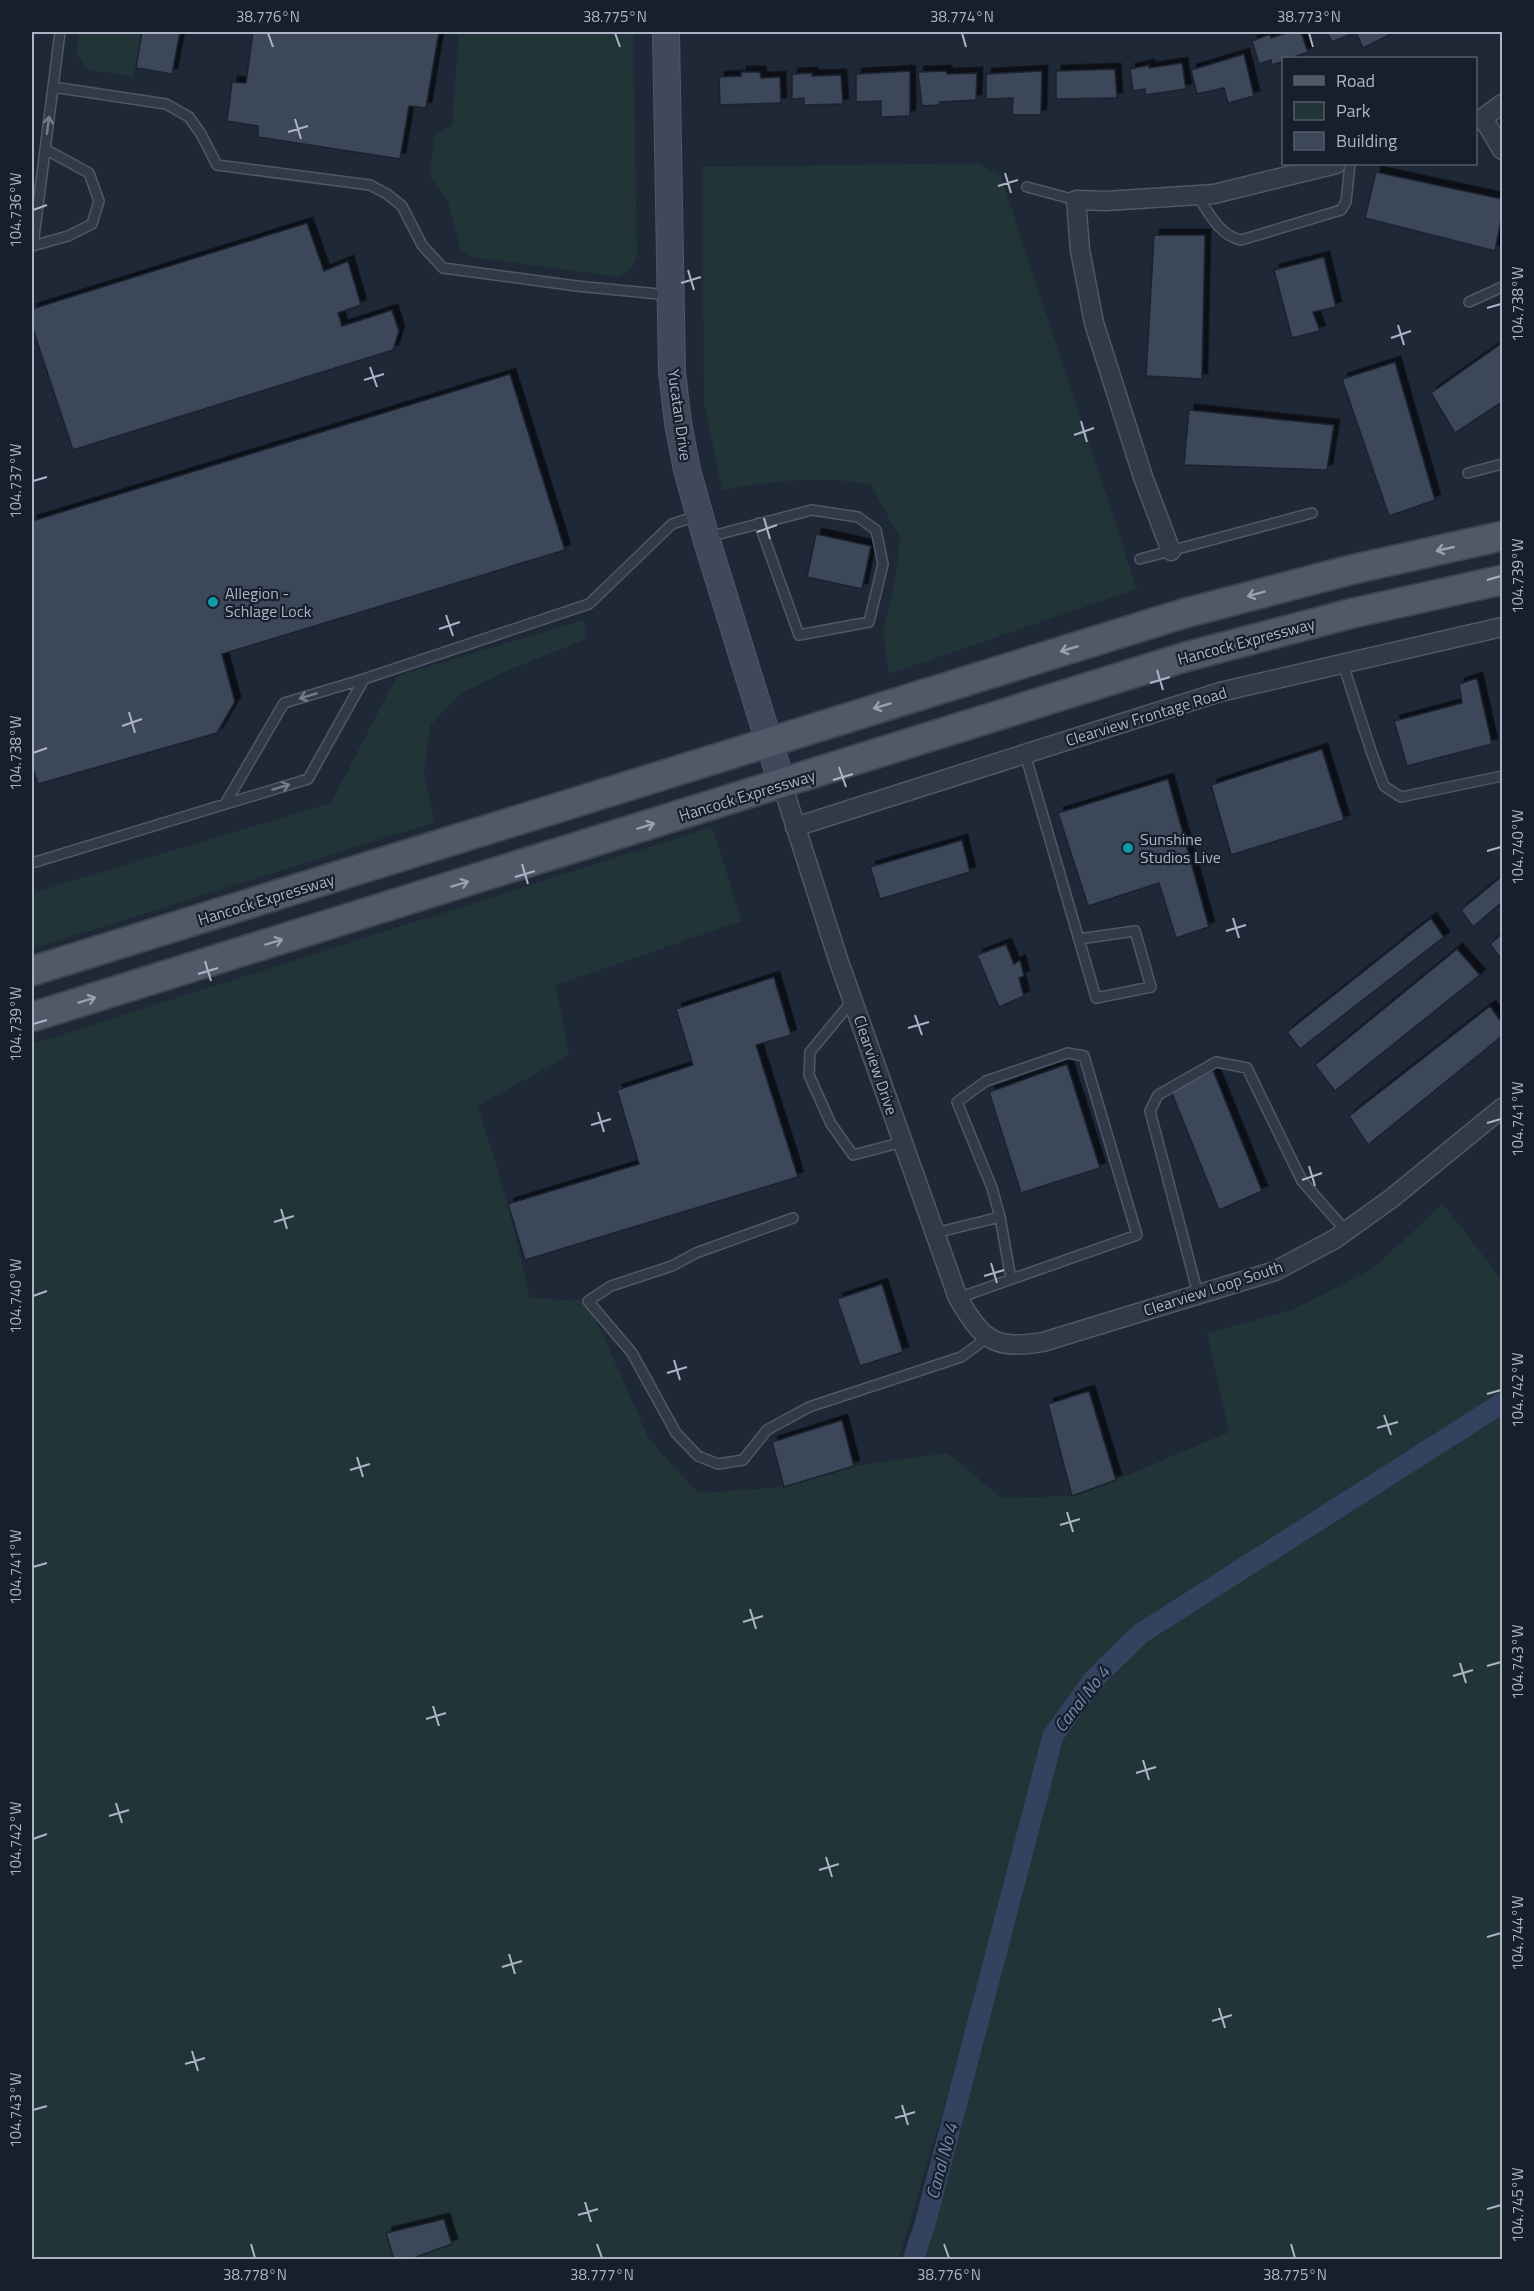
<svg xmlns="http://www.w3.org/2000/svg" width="1534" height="2291" viewBox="0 0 1534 2291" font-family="'Titillium Web',sans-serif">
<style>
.green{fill:#213438}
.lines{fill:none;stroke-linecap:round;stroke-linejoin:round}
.canal{stroke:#32425f;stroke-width:21}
.building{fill:#3d475a;stroke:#1a212e;stroke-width:1.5;filter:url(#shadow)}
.lane-casing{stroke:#505766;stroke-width:12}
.street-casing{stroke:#505766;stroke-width:21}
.secondary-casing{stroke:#505766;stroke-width:28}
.primary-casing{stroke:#3c4351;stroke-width:32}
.lane{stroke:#323a48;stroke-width:9}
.street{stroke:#323a48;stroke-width:18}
.secondary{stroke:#40495b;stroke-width:26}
.primary{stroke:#505968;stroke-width:28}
.oneway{stroke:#757d8d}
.oneway2{stroke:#9aa2b2}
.ticks{fill:none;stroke:#acb4c5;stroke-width:2}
.culture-dot{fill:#0f9aa8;stroke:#181f2c;stroke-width:2}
.labels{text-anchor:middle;stroke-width:4.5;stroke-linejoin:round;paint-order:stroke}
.street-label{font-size:16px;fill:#acb4c5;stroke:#181f2c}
.poi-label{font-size:16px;fill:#acb4c5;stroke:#181f2c;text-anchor:start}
.water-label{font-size:18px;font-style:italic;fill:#7489ae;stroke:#181f2c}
.neatline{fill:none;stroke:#acb4c5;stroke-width:2}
.ticks-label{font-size:15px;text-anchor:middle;fill:#acb4c5}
</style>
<defs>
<filter id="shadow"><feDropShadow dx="5.5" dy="-5.5" stdDeviation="0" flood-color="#0009"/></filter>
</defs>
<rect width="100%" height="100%" fill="#1f2837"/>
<path class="green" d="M79,32H142L136,68L133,76L88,70L76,54Z
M459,32H633L637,255L632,267L620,277L471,257L461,251L448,202L430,177L434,135L452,125Z
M977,163L1001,176L1137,589L889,674L883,632L895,581L900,538L871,485C820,474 771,482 722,490L704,402L702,167Z
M584,620L586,639L513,668L460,694L430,726L424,776L435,822L32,949V893L331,803L397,676Z
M712,827L742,921L556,985L569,1055L478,1106L508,1204L530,1298L588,1301L649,1439L698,1493L784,1487L854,1466L947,1453L1002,1498L1072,1496L1116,1480L1229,1432L1207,1333L1292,1310L1372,1269L1443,1204L1502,1280V2259H914L925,2224L1045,1763L899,2259H32V1044Z"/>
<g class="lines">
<path class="canal" d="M913,2260L925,2224L1053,1736L1093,1680L1140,1634L1502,1403"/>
</g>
<path class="building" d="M142,32H180L172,74L136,68Z
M253,32H439L426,108L409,106L400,159L258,137V126L227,121L232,82L246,83Z
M1289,32H1301L1308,52L1291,58H1284V61L1272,65L1271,60L1259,64L1252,41L1270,34L1271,38Z
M1327,32H1390L1391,34L1363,48L1356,32L1332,42Z
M1244,54L1254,96L1228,103L1224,88L1197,94L1191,70Z
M1182,63L1186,89L1145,95V89L1133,91L1130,69L1149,65V68Z
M1115,69L1117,98L1056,99V71Z
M910,71V116L881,117V101L856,102V74Z
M946,71L947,74L977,73L976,100L940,102V105L922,106L918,72Z
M1042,71L1041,115H1012L1013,98L986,99V74Z
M741,72H760L761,78L780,77L781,103L720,105L719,77L741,76Z
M812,73V76L841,75L843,104L804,105V98L792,99V74Z
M1376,172L1502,199V214L1495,251L1365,218Z
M307,223L324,271L348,261L361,305L338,313L342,326L392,310L399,331L393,350L73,450L32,326V309Z
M1154,235H1205L1202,379L1146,376Z
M1324,257L1336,307L1313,312L1320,331L1292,338L1274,270Z
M1502,343V402L1455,433L1431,393Z
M1395,362L1435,500L1389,516L1342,379Z
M510,374L565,550L222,654L235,702L217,733L38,784L32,766V521Z
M1189,410L1334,425L1327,470L1184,465Z
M816,534L871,546L862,589L807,577Z
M1477,678L1492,744L1407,766L1394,721L1462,703L1459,684Z
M1322,749L1344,820L1231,855L1211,785Z
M1168,779L1209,927L1176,938L1159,883L1088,906L1058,813Z
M962,840L970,872L880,899L870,867Z
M1502,876V902L1473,927L1461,910Z
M1431,918L1444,937L1300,1049L1287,1032Z
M1502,934V960L1490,944Z
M1006,944L1014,964L1020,960L1024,976L1019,978L1024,996L999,1007L977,955Z
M1457,949L1480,975L1335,1091L1315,1065Z
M774,977L791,1035L756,1045L798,1177L525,1260L508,1204L639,1164L617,1090L693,1065L676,1009Z
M1490,1006L1502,1023V1036L1368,1145L1349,1116Z
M1067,1064L1100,1168L1021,1193L989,1092Z
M1213,1070L1262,1191L1219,1210L1171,1091Z
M882,1284L903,1352L860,1366L837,1299Z
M1089,1391L1116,1480L1072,1496L1048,1404Z
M842,1420L854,1466L784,1487L772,1442Z
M444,2219L452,2244L408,2260H394L386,2233Z"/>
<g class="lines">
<g class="lane-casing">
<path id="lane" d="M53,87L166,104L189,117L201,134L217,165L370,185L387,194L402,206L422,245L443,268L577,286L669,295
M1027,187L1076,200
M1197,195C1208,212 1220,236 1241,240L1341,210L1346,202L1350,164
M33,245L60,32
M32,246L68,236L92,224L99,201L89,173L45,149
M1469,302L1502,287
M1468,473L1502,464
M708,537L812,510L858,517L876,530L883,564L869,622L799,635L759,523
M1140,559L1312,513
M1343,664L1371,751L1384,786L1401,797L1502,776
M1025,754L1096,998L1151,987L1135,931L1079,939
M225,804L284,703L364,679L589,604L672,524L697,516
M32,863L308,779L364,679
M853,1000L810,1052L809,1075L831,1124L853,1155L903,1142
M793,1218L696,1253L672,1266L611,1286L588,1301L632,1353L676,1433L698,1456L718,1464L743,1460L767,1430L809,1407L961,1357L987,1338
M935,1233L1000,1217
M1198,1294L1150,1111L1158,1095L1216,1062L1247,1068L1302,1181L1346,1231
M958,1298L1137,1235L1084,1056L1068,1053L986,1081L957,1102L992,1188L1000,1217L1011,1279"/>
</g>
<g class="street-casing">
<path id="street" d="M1483,118L1502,150
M1476,119L1483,118L1502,104
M1171,551L1143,477L1094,323L1080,250L1076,200L1106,201L1214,194L1336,164
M782,784L839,962L958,1298C983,1340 993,1350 1043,1342L1275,1271L1335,1239L1392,1198L1502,1108
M795,827L1220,692L1502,627"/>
</g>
<g class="secondary-casing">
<path id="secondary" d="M666,32L672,372L678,423L687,470L706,538L782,784"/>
</g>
<g class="primary-casing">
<path id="primary" d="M32,971L1182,614L1350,570L1502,536
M32,1017L1185,657L1353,613L1502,580"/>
</g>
<use href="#lane" class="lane"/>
<use href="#street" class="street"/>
<use href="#secondary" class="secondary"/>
<use href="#primary" class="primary"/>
</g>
<defs><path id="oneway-shaft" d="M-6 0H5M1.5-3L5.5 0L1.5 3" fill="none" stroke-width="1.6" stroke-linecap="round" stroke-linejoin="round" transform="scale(1.5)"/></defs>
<g class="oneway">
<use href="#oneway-shaft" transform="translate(48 125) rotate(-83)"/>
<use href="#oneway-shaft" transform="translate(308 696) rotate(163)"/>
<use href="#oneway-shaft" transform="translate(281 787) rotate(-17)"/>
</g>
<g class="oneway2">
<use href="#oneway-shaft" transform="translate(1445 549) rotate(167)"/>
<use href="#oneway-shaft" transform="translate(1256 594) rotate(165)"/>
<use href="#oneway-shaft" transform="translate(1069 649) rotate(163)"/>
<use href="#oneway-shaft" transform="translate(882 706) rotate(163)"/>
<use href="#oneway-shaft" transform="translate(646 826) rotate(-17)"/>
<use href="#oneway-shaft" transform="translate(460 884) rotate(-17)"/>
<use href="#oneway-shaft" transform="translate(274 942) rotate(-17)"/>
<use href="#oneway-shaft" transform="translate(87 1000) rotate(-17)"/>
</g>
<path class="ticks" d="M268,33L273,47M615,33L620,47M962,33L966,47M1309,33L1313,47M295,119L301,139M288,132L308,126M1005,173L1011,193M998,186L1018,180M33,210L47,205M688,270L694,290M681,283L701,277M1487,308L1501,304M1398,325L1404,345M1391,338L1411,331M370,367L377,387M364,380L384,374M1081,421L1087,442M1074,435L1094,428M33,481L47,477M764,518L770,539M757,532L777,525M1487,580L1501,576M446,615L453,636M439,629L460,622M1157,670L1163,690M1150,683L1170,677M129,712L135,733M122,726L142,719M33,753L47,748M839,767L846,787M833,780L853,774M1487,851L1501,847M522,864L528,884M515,877L535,871M1233,918L1239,938M1226,931L1246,925M205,961L211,981M198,974L218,968M915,1015L922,1035M33,1024L47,1020M908,1028L929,1022M598,1112L604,1132M1487,1123L1501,1119M591,1125L611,1119M1309,1166L1315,1186M1302,1180L1322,1173M281,1209L287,1229M274,1222L294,1216M991,1263L997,1283M984,1276L1004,1270M33,1296L47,1291M674,1360L680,1380M667,1373L687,1367M1487,1394L1501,1390M1384,1415L1391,1435M1377,1428L1398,1422M357,1457L363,1477M350,1470L370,1464M1067,1512L1073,1532M1060,1525L1080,1519M33,1567L47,1563M750,1609L756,1629M743,1622L763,1616M1460,1663L1466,1683M1487,1666L1501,1662M1453,1676L1473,1670M433,1706L439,1726M426,1719L446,1713M1143,1760L1149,1780M1136,1773L1156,1767M116,1803L122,1823M109,1816L129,1810M33,1839L47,1834M826,1857L832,1877M819,1870L839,1864M1487,1937L1501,1933M509,1954L515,1974M502,1967L522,1961M1219,2008L1225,2028M1212,2021L1232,2015M192,2051L198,2071M185,2064L205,2058M902,2105L908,2125M33,2110L47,2106M895,2118L915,2112M585,2202L591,2222M1487,2209L1501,2205M578,2215L598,2209M251,2244L255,2258M597,2244L602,2258M944,2244L949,2258M1291,2244L1295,2258"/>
<g class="culture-dot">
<circle cx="213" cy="602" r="6"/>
<circle cx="1128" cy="848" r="6"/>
</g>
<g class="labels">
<g class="street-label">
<text transform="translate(680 415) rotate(82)" y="6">Yucatan Drive</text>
<text transform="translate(1246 641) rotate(-15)" y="6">Hancock Expressway</text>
<text transform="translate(1146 716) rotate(-17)" y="6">Clearview Frontage Road</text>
<text transform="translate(747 795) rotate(-17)" y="6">Hancock Expressway</text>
<text transform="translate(266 899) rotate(-17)" y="6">Hancock Expressway</text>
<text transform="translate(876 1065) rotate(71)" y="6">Clearview Drive</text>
<text transform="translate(1213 1288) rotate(-18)" y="6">Clearview Loop South</text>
</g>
<g class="poi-label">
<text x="225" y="599">Allegion -<tspan x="225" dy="18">Schlage Lock</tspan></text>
<text x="1140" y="845">Sunshine<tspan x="1140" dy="18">Studios Live</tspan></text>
</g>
<g class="water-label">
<text transform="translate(1082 1699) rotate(-52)" y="6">Canal No 4</text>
<text transform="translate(942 2161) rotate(-75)" y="6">Canal No 4</text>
</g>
</g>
<rect width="1534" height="2291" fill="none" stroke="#181f2c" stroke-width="66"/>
<rect x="1282" y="57" width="195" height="108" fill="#181f2c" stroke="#535b69" stroke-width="1.5"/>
<rect x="1294" y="76" width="30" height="9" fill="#505968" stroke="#535b69" stroke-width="1.5"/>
<text x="1336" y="87" font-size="18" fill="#acb4c5">Road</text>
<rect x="1294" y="102" width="30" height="18" fill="#213438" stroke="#535b69" stroke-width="1.5"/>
<text x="1336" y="117" font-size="18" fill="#acb4c5">Park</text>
<rect x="1294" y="132" width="30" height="18" fill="#3d475a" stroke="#535b69" stroke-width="1.5"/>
<text x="1336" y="147" font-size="18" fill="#acb4c5">Building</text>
<rect x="33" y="33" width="1468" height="2225" class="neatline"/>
<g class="ticks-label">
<text x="268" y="22">38.776°N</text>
<text x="615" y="22">38.775°N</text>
<text x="962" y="22">38.774°N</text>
<text x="1309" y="22">38.773°N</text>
<text transform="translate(16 210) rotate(-90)" y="5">104.736°W</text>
<text transform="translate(1518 304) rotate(-90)" y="5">104.738°W</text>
<text transform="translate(16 481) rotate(-90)" y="5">104.737°W</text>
<text transform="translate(1518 576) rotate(-90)" y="5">104.739°W</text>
<text transform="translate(16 753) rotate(-90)" y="5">104.738°W</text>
<text transform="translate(1518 847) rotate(-90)" y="5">104.740°W</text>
<text transform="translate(16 1024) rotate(-90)" y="5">104.739°W</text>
<text transform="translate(1518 1119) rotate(-90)" y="5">104.741°W</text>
<text transform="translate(16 1296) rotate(-90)" y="5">104.740°W</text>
<text transform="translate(1518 1390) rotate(-90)" y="5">104.742°W</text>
<text transform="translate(16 1567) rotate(-90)" y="5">104.741°W</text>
<text transform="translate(1518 1662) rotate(-90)" y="5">104.743°W</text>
<text transform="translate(16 1839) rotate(-90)" y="5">104.742°W</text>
<text transform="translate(1518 1933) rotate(-90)" y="5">104.744°W</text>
<text transform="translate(16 2110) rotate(-90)" y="5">104.743°W</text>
<text transform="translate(1518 2205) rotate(-90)" y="5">104.745°W</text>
<text x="255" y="2280">38.778°N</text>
<text x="602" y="2280">38.777°N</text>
<text x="949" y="2280">38.776°N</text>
<text x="1295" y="2280">38.775°N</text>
</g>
</svg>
